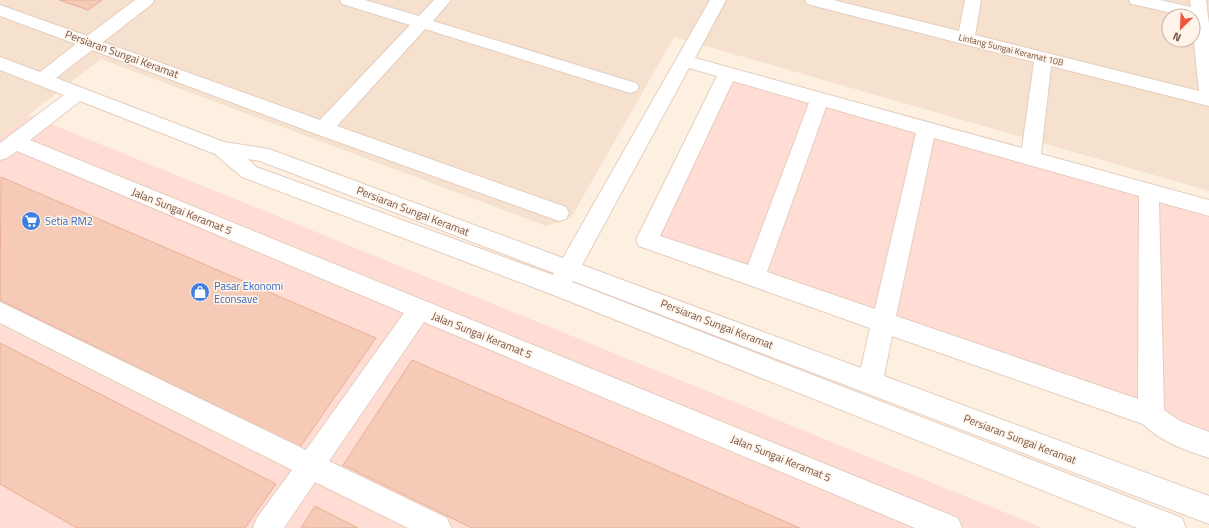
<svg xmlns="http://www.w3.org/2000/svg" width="1209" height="528" viewBox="0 0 1209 528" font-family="'Titillium Web',sans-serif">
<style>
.residential{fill:#f6e1cf;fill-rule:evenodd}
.commercial{fill:#ffddd4}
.building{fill:#f5cbb7;stroke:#e8af96}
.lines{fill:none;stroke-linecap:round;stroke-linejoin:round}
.minor-casing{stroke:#e4cdbf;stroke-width:2}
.minor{fill:#fff;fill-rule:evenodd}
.labels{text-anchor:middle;stroke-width:3;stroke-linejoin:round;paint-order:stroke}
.far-street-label{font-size:9px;fill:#765446;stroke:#fff4e9}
.street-label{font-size:11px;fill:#765446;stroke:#fff4e9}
.shop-label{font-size:11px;fill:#366cbe;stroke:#fff4e9;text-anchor:start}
</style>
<rect width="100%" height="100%" fill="#fef0e1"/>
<path class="residential" d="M0,0H1209V191L674,37L571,218L546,226L101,59L0,137ZM1169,16H1193V40H1169Z"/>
<path class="commercial" d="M732,78L1209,212V438L655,239Z
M29,115L1043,528H0V137Z"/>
<path class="building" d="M59,0H102L88,10Z
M1,177L376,338L300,447L0,300Z
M0,343L276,484L245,528H77L0,484Z
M412,360L800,528H472L343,465Z
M315,506L358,528H301Z"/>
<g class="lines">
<g class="minor-casing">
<path id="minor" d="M135,0H154L152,4L103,42L320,120L410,25L342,4L340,0H365L419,16L434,0H451L433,21L636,83L639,87L636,91L630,93L425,29L337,126L566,207L569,213L566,219L559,221L316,134L92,50L56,78L224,142L269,149L563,258L710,0H726L695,58L1022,148L1034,62L807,4L805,0H833L959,31L965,0H981L975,35L1199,91L1193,32V16H1185L1137,5L1131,4L1129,0H1160L1191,7L1190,0H1206L1209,24V106L1051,66L1041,154L1209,200V216L1159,202L1164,410L1180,421L1209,432V458C1185,450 1161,442 1143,424L892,336L884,376L1209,496V524L573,281L572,282L1172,514L1182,518L1186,528H1137L551,294L242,177L215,154L80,101L30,140L958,518L962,528H915L424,322L329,461L447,518L451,528H408L315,482L284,528H253L257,518L292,470L0,323V302L306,450L404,313L17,151L7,158L0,160V143L64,95L0,70V57L40,72L76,44L0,16V5L87,36ZM689,68L717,76L636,240L639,246L870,328L861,368L582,265ZM733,81L809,103L748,265L660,236ZM826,107L916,133L875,309L767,272ZM934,138L1139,196L1138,399L896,316ZM248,159L260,161L554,273L553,275L256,167Z"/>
</g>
<use href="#minor" class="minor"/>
</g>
<defs>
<g id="supermarket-disc" transform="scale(1)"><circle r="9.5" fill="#3f7fe0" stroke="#fff4e9"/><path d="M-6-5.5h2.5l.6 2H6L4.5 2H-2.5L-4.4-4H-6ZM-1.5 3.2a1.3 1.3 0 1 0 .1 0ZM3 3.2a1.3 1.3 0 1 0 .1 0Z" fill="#fff"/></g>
<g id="shop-disc" transform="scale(1)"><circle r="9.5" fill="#3f7fe0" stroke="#fff4e9"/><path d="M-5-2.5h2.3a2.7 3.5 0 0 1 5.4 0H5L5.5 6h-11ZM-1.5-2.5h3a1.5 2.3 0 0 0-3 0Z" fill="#fff"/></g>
</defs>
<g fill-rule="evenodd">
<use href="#supermarket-disc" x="31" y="221"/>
<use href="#shop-disc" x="200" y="292"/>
</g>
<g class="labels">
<g class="far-street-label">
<text transform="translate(1011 50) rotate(14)" y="3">Lintang Sungai Keramat 10B</text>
</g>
<g class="street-label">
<text transform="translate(122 54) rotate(20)" y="4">Persiaran Sungai Keramat</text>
<text transform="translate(182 211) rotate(22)" y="4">Jalan Sungai Keramat 5</text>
<text transform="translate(413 211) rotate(21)" y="4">Persiaran Sungai Keramat</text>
<text transform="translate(717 324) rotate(21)" y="4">Persiaran Sungai Keramat</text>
<text transform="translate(482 335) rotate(22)" y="4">Jalan Sungai Keramat 5</text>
<text transform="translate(1020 439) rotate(21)" y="4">Persiaran Sungai Keramat</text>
<text transform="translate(781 458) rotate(22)" y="4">Jalan Sungai Keramat 5</text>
</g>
<g class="shop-label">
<text x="45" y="225">Setia RM2</text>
<text x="214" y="290">Pasar Ekonomi<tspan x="214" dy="13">Econsave</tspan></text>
</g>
</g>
<g transform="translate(1181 28) rotate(204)"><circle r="19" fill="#fff4e9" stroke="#c8b4a8"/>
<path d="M0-3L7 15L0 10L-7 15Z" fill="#ef583e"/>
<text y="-6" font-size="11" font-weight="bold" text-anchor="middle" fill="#765446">N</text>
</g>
</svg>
